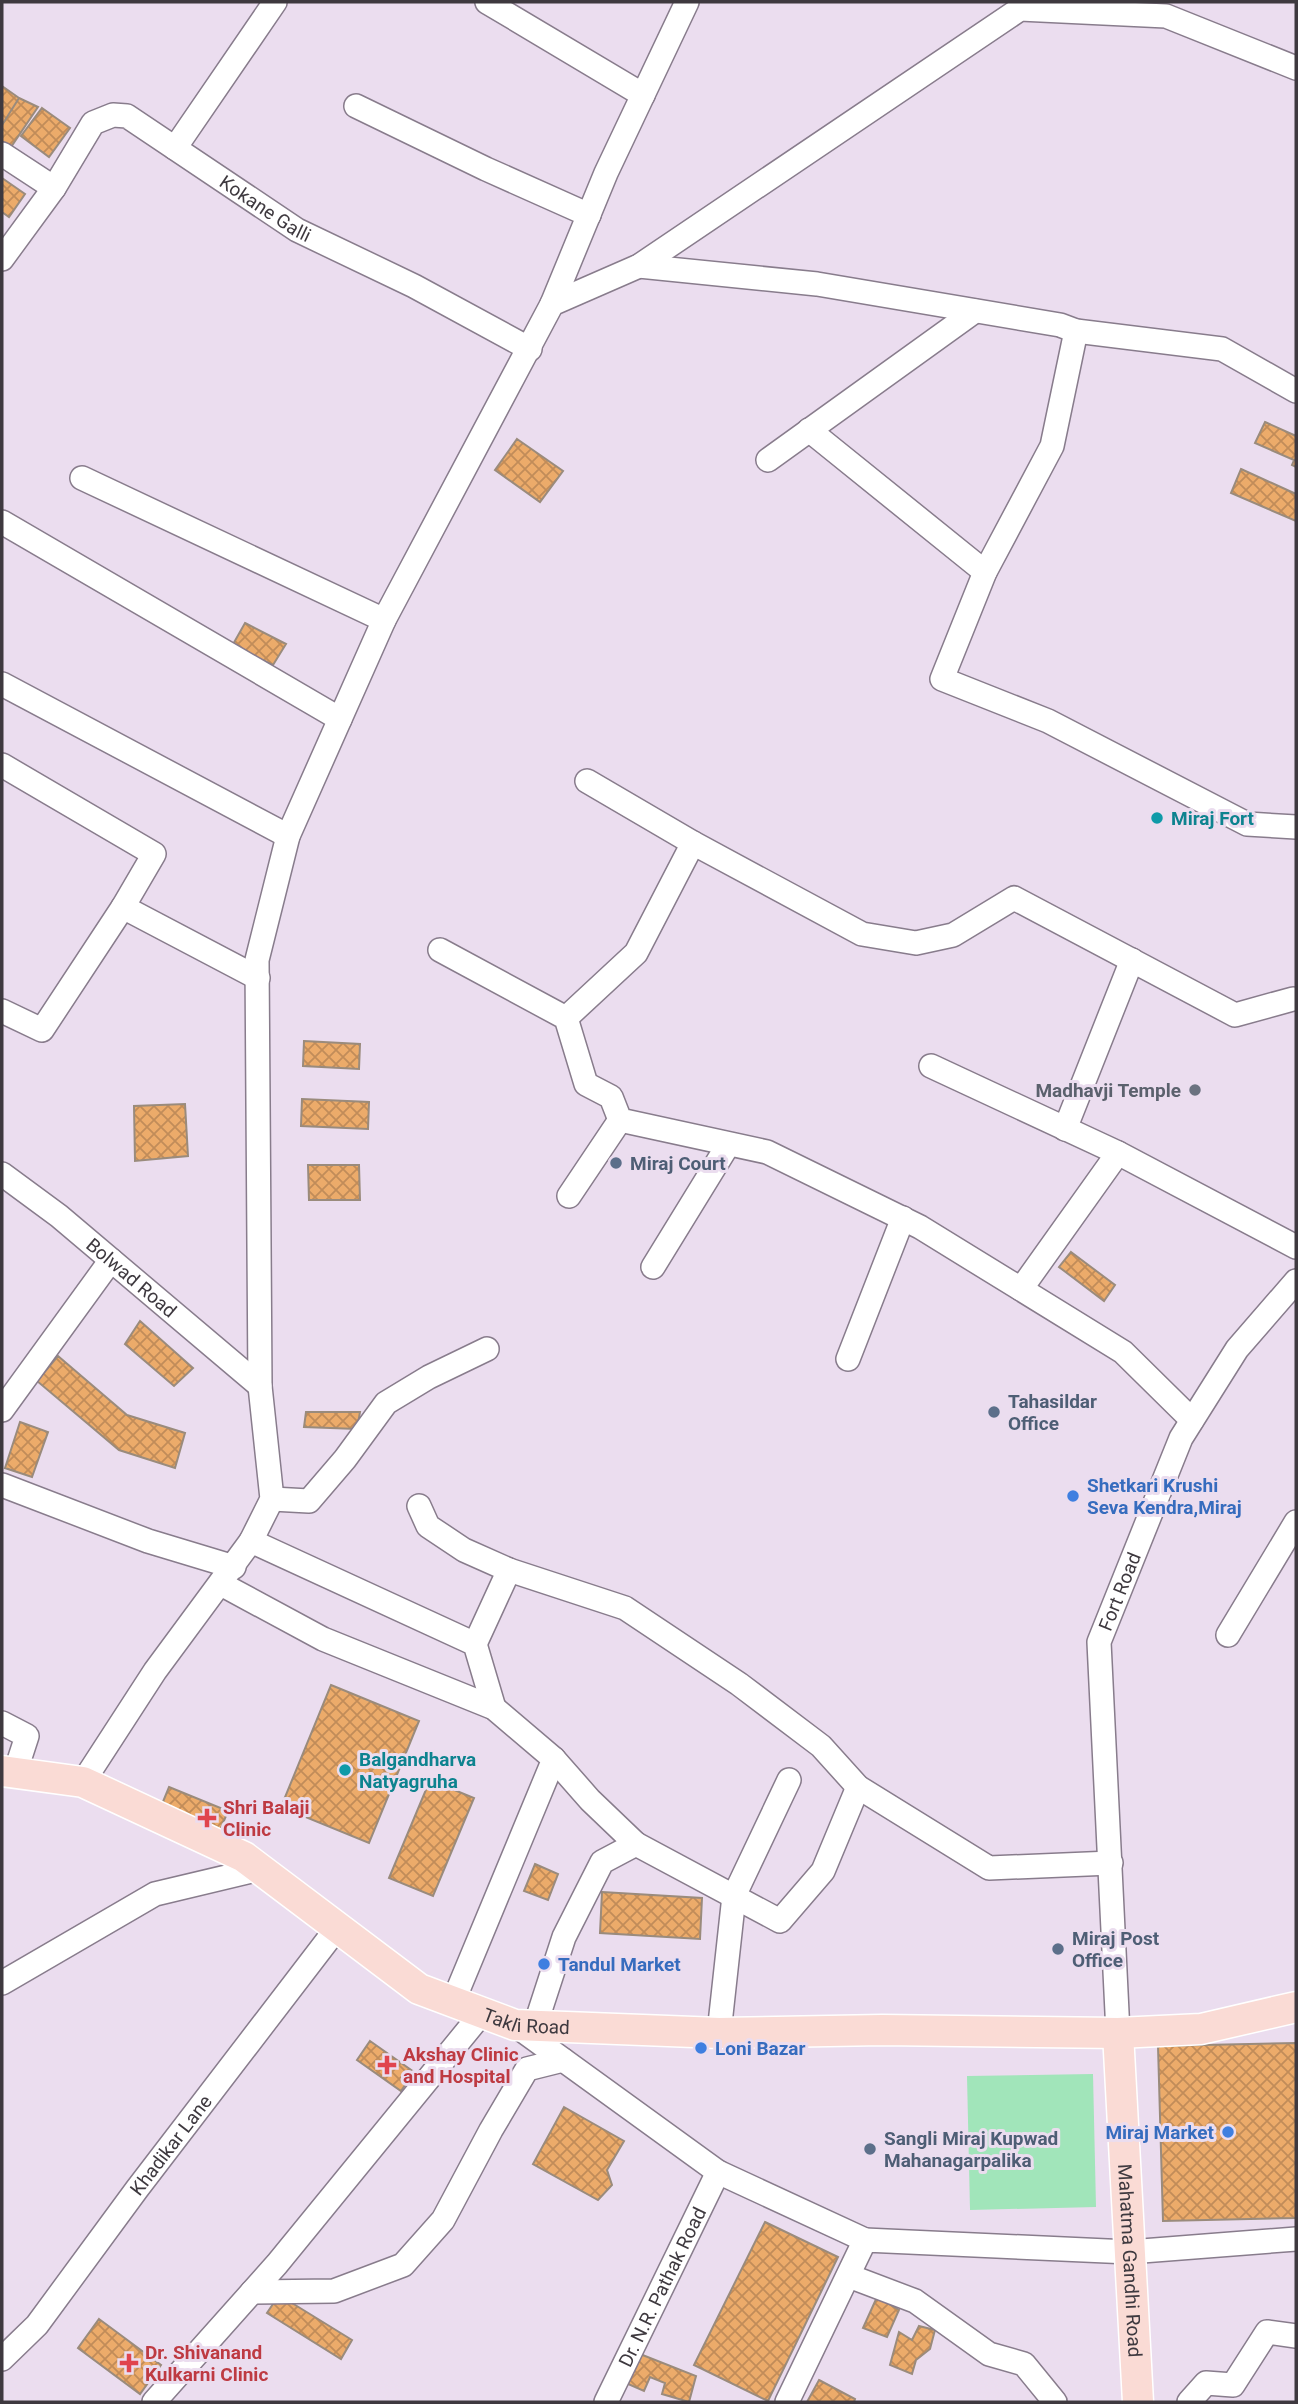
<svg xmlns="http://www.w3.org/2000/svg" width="1298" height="2404" viewBox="0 0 1298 2404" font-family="Roboto,sans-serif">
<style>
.green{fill:#a1e5ba}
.building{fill:url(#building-cross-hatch);stroke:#9a8b7c;stroke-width:2}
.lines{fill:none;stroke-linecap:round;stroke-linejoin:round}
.minor-casing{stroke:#887c8c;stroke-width:26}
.major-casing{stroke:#fff;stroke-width:33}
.minor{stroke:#fff;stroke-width:23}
.major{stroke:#fadbd5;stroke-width:30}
.culture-dot{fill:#0f9aa8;stroke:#ebddef;stroke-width:2.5}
.worship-dot{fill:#6b7280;stroke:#ebddef;stroke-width:2.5}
.service-dot{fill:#5c6f8a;stroke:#ebddef;stroke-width:2.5}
.shop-dot{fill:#3f7fe0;stroke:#ebddef;stroke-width:2.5}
.health-dot{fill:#e0444e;stroke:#ebddef;stroke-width:2.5}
.labels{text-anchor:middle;stroke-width:6;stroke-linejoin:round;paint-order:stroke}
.street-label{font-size:19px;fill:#3e393f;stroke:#ebddef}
.culture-label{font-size:19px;font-weight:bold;fill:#0d838f;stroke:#ebddef;text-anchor:start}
.worship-label{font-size:19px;font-weight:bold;fill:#5b616d;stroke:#ebddef;text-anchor:end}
.service-label{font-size:19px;font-weight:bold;fill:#4e5e75;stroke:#ebddef;text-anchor:start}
.shop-label{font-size:19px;font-weight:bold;fill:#366cbe;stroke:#ebddef;text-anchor:start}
.health-label{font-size:19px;font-weight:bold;fill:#be3a42;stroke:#ebddef;text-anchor:start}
</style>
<defs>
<pattern id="building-cross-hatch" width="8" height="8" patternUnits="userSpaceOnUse" patternTransform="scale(1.75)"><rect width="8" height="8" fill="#ecab6a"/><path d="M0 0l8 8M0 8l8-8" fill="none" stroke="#c18c59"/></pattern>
</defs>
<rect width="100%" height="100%" fill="#ebddef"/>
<path class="green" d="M1093,2074L1096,2207L970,2210L967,2076Z"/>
<path class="building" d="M2,86L19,98L2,125Z
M19,98L38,107L11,147L2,141V125Z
M42,108L70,128L49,157L21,136Z
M2,178L25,194L9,217L2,212Z
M1265,422L1296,436V467L1292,465L1294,460L1255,443Z
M517,439L563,471L540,502L495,470Z
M1241,469L1296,494V521L1231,493Z
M245,623L286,644L273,665L232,646Z
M304,1041L360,1044L359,1069L303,1066Z
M302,1099L369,1102L368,1129L301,1126Z
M185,1104L188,1156L135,1161L134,1106Z
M308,1165H359L360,1200H309Z
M1071,1252L1115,1285L1104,1301L1059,1267Z
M140,1321L193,1368L174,1386L125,1344Z
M58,1356L127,1415L185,1433L175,1468L119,1450L37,1381Z
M306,1412H360L357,1429L304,1427Z
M20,1422L48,1432L32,1477L5,1468Z
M331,1685L419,1721L369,1843L281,1807Z
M430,1780L474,1798L433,1896L389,1878Z
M169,1787L228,1811L219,1833L160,1809Z
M535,1864L558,1874L548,1900L524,1891Z
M602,1892L702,1898L700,1939L600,1933Z
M370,2041L414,2072L401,2091L357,2060Z
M1296,2043V2218L1163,2221L1158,2046Z
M564,2107L624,2141L607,2170L612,2185L598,2200L533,2164Z
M765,2222L838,2257L768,2401L694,2365Z
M279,2295L352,2340L341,2359L267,2313Z
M877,2297L899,2310L887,2337L863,2328Z
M99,2319L161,2365L140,2394L78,2348Z
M919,2326L935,2330L930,2349L916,2360L912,2374L890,2365L899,2332L912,2340Z
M640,2354L696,2376L689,2402L662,2394L665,2383L650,2377L644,2391L628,2384Z
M819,2380L855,2399L854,2402H807Z"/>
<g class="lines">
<g class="minor-casing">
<g id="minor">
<path d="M487,2L643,95"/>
<path d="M356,106L486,169L589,215"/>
<path d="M175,148L275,2"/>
<path d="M2,154L54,188"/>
<path id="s1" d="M2,259L54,188L93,123L113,115L127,116L297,230L414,286L530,349"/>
<path d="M639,266L817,284L1060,325L1076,331L1222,349L1296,391"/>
<path d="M552,304L606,173L687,2"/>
<path d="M1076,331L1052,446L985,572L942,679L1048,721L1247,824L1296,827"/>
<path d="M809,430L985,572"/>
<path d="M768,460L975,311"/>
<path d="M82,478L384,620"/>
<path d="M2,522L340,719"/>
<path d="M2,684L288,836"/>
<path d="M2,765L154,854L123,907"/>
<path d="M587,781L693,843L862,934L916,943L953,935L1014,898L1235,1015L1293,999"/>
<path d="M440,950L566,1018L586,1084L611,1097L620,1120L767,1152L920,1227L1123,1352L1192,1420"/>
<path d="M2,1011L42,1030L123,907L258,978"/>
<path d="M566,1018L636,953L693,843"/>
<path d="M931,1066L1118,1153L1296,1247"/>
<path d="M1065,1129L1132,960"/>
<path id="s2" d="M2,1174L59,1216L260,1386"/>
<path d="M569,1196L620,1120"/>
<path d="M653,1267L728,1145"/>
<path d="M1021,1289L1118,1153"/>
<path d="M848,1359L903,1218"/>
<path d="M2,1410L111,1260"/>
<path d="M2,1485L148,1541L234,1567"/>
<path d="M272,1499L309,1501L345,1459L386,1403L429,1377L487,1349"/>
<path d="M419,1506L428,1526L464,1550L509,1570L625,1608L739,1684L821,1746L858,1787L989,1868L1111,1863"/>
<path d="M251,1541L475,1644L494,1708"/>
<path d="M221,1584L323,1639L494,1708L554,1759L453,2002"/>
<path d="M1228,1635L1296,1522"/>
<path d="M475,1644L509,1570"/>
<path d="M2,1723L27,1736L15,1773"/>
<path d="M554,1759L590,1800L636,1844"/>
<path d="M83,1782L155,1671L251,1541L272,1499L260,1386L257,960L288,836L384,620L552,304L639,266L1020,9L1166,16L1296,68"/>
<path d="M2,1983L155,1894L260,1869"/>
<path d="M515,2025L718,2172L865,2240"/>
<path d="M535,2026L564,1937L602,1862L636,1844L780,1921L823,1871L858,1787"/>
<path d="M719,2033L734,1896L789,1780"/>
<path id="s3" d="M1118,2033L1099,1642L1181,1438L1237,1349L1296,1281"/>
<path d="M849,2276L915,2301L989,2354L1024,2364L1055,2402"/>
<path d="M252,2292L334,2291L403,2265L443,2220L491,2130L527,2069L563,2060"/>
<path id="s4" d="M2,2359L37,2325L137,2189L337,1928"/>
<path d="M154,2402L277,2264L482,2013"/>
<path id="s5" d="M606,2402L718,2172"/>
<path d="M787,2402L865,2240L1129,2252L1296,2239"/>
<path d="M1189,2402L1206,2383L1233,2385L1267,2332L1296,2336"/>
</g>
</g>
<g class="major-casing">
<g id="major">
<path id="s6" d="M2,1771L83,1782L244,1857L419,1989L515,2025L719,2033L882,2030L1118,2033L1201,2029L1296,2007"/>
<path id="s7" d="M1118,2033L1138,2402"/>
</g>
</g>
<use href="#minor" class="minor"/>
<use href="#major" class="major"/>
</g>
<g class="culture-dot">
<circle cx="1157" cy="818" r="7"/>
<circle cx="345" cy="1770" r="7"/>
</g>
<circle class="worship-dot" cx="1195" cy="1090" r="7"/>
<g class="service-dot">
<circle cx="616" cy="1163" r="7"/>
<circle cx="994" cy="1412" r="7"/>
<circle cx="1058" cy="1949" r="7"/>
<circle cx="870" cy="2149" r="7"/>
</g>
<g class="shop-dot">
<circle cx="1073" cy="1496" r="7"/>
<circle cx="544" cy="1964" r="7"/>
<circle cx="701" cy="2048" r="7"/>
<circle cx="1228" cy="2132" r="7"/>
</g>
<g class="health-dot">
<path d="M203.5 1807.5h7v7h7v7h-7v7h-7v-7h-7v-7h7z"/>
<path d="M383.5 2054.5h7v7h7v7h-7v7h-7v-7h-7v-7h7z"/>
<path d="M125.5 2352.5h7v7h7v7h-7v7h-7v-7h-7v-7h7z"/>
</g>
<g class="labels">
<g class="street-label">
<text dy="7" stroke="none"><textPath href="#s1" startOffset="366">Kokane Galli</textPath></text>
<text dy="7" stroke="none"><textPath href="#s2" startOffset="166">Bolwad Road</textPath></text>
<text dy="7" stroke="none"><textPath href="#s3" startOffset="446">Fort Road</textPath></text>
<text dy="7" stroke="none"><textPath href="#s6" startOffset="592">Takli Road</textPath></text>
<text dy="7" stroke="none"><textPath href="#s4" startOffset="273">Khadikar Lane</textPath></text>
<text dy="7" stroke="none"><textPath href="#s7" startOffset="228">Mahatma Gandhi Road</textPath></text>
<text dy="7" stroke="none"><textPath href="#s5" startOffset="128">Dr. N.R. Pathak Road</textPath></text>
</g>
<g class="culture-label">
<text x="1171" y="825">Miraj Fort</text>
<text x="359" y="1766">Balgandharva<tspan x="359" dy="22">Natyagruha</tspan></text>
</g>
<g class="worship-label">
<text x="1181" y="1097">Madhavji Temple</text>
</g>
<g class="service-label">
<text x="630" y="1170">Miraj Court</text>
<text x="1008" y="1408">Tahasildar<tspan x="1008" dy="22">Office</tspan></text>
<text x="1072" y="1945">Miraj Post<tspan x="1072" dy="22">Office</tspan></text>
<text x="884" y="2145">Sangli Miraj Kupwad<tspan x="884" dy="22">Mahanagarpalika</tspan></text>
</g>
<g class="shop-label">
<text x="1087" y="1492">Shetkari Krushi<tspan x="1087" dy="22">Seva Kendra,Miraj</tspan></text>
<text x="558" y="1971">Tandul Market</text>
<text x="715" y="2055">Loni Bazar</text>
<text x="1214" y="2139" text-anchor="end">Miraj Market</text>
</g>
<g class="health-label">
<text x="223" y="1814">Shri Balaji<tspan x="223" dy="22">Clinic</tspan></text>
<text x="403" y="2061">Akshay Clinic<tspan x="403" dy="22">and Hospital</tspan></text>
<text x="145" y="2359">Dr. Shivanand<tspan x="145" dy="22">Kulkarni Clinic</tspan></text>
</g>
</g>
<rect width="1298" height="2404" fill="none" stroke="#3e393f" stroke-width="7"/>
</svg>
